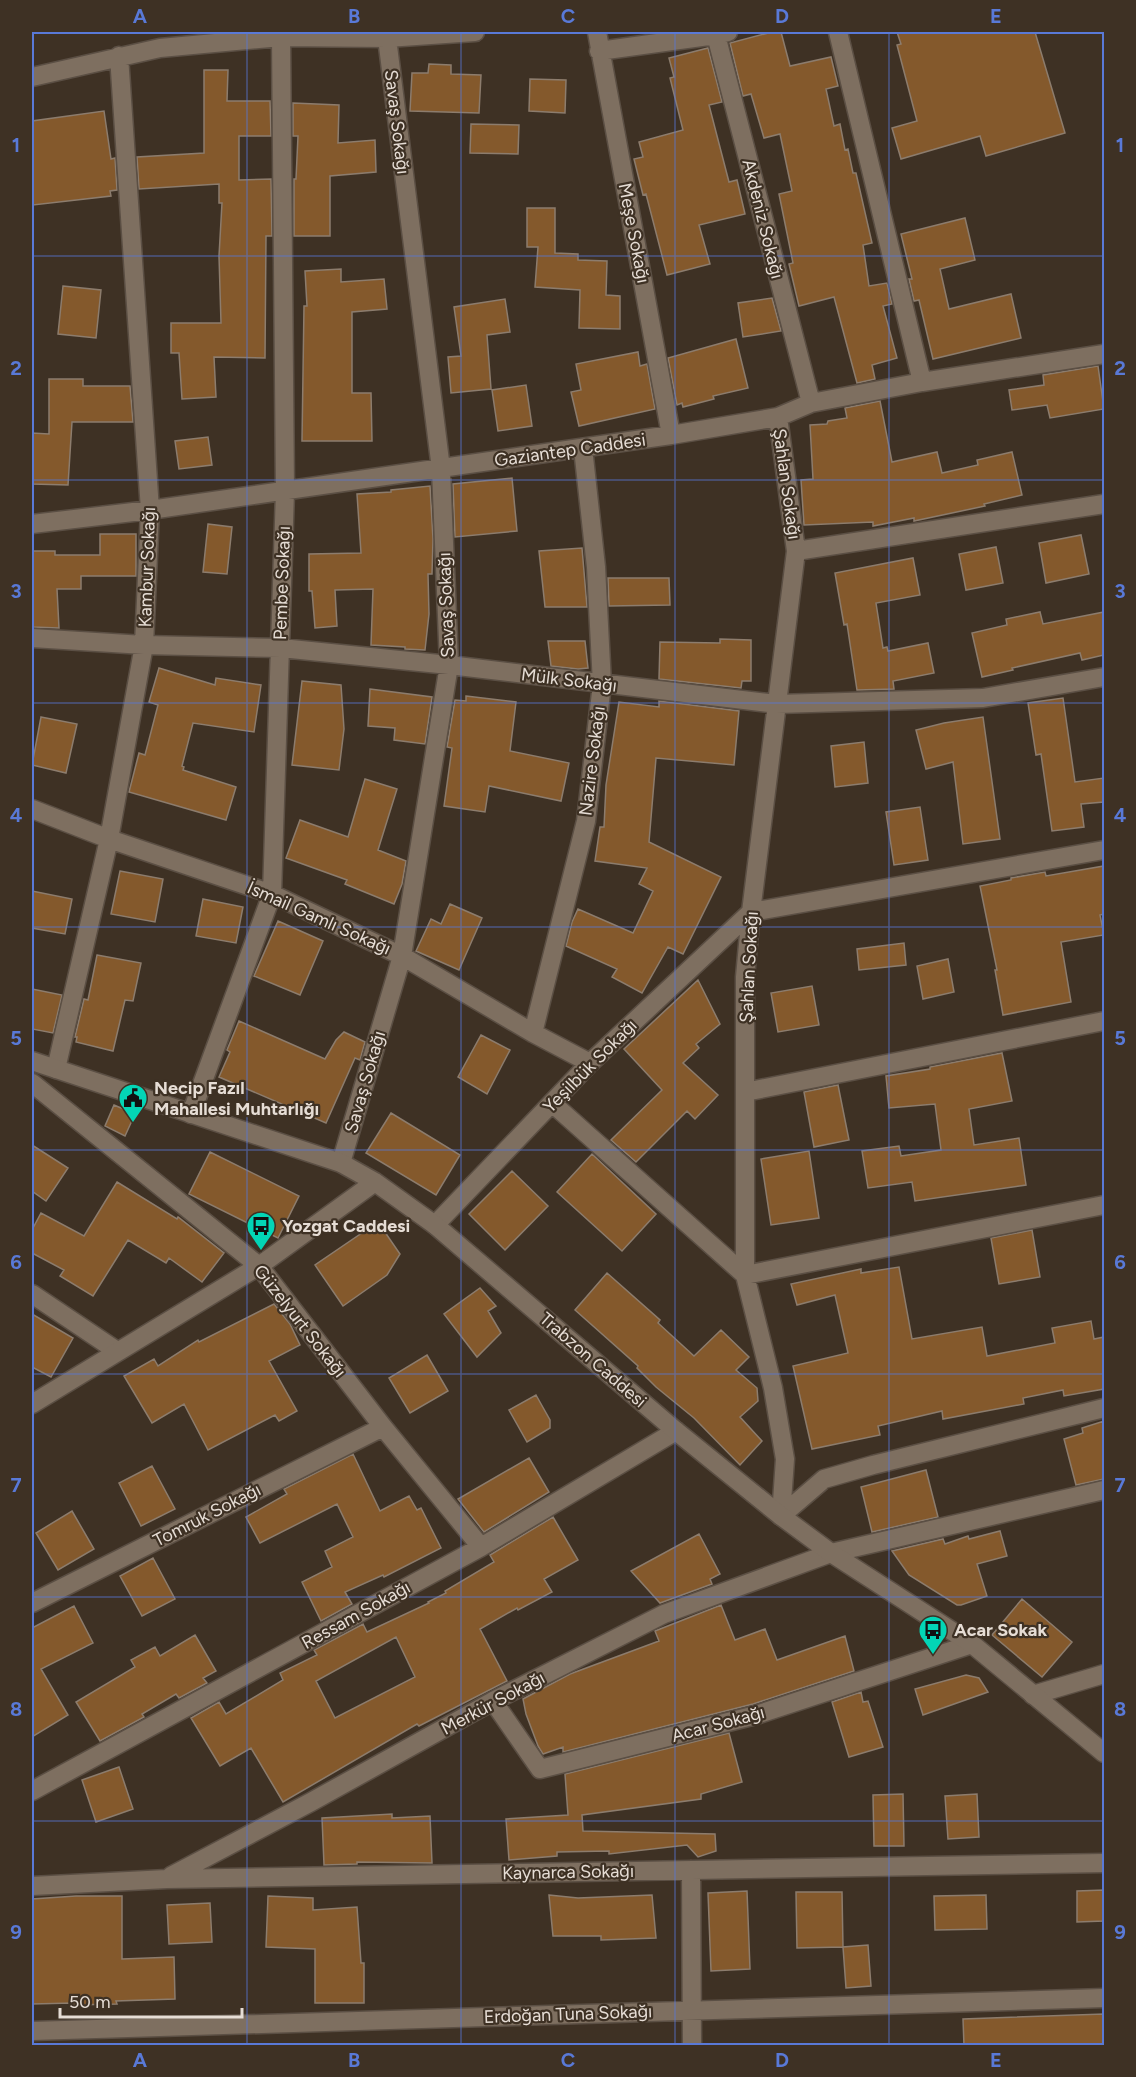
<svg xmlns="http://www.w3.org/2000/svg" width="1136" height="2077" viewBox="0 0 1136 2077" font-family="Figtree,sans-serif">
<style>
.building{fill:#84592c;stroke:#8c7c6d;stroke-width:1.5;fill-rule:evenodd}
.lines{fill:none;stroke-linecap:round;stroke-linejoin:round}
.street-casing{stroke:#5b4f44;stroke-width:21}
.secondary-casing{stroke:#5b4f44;stroke-width:21}
.street{stroke:#7e6f60;stroke-width:18}
.secondary{stroke:#7e6f60;stroke-width:18}
.grid{fill:none;stroke:#5979d7;stroke-width:1.5;stroke-opacity:0.55}
.labels{text-anchor:middle;stroke-width:4.5;stroke-linejoin:round;paint-order:stroke}
.street-label{font-size:18px;fill:#e6ddd5;stroke:#3e3124}
.poi-label{font-size:18px;font-weight:bold;fill:#e6ddd5;stroke:#3e3124;text-anchor:start}
.neatline{fill:none;stroke:#5979d7;stroke-width:2}
.grid-label{font-size:20px;text-anchor:middle;font-weight:bold;fill:#5979d7}
</style>
<rect width="100%" height="100%" fill="#3e3124"/>
<path class="building" d="M772,32H781L790,66L831,57L838,86L826,89L834,126L840,124L845,150L848,149L853,173H856L872,243L863,245L869,286L887,283L892,304L883,306L897,358L872,365L875,379L857,383L834,297L799,306L789,264L793,263L779,194L792,191L780,134L764,138L751,94L743,96L730,43Z
M897,32H1035L1065,133L986,156L980,136L901,159L892,128L917,121L897,45L901,44Z
M708,48L722,102L709,105L729,182L737,180L745,214L699,225L710,264L667,275L646,194L643,195L634,159L643,157L639,142L683,130L670,78L674,77L669,58Z
M429,64L451,65V74L481,75L479,113L410,111L412,73H428Z
M204,70H228L227,101H270L271,136H239V180L271,179L272,236H266L265,358L214,357L216,397L182,399L179,353H171V323H221L219,256L222,203H219V184L139,189L137,157L204,153Z
M530,79L566,80L565,113L529,111Z
M293,103L339,105L338,143L375,140L376,172L330,176V236H294V179H296L298,136H293Z
M104,111L111,159L115,158L117,190L110,191L111,196L33,205L32,121Z
M471,124L519,125L518,154L470,153Z
M527,208H555V253L578,254V260L607,261L606,295L620,296V329L579,328L580,290L535,287L538,247H527Z
M965,218L975,260L940,269L949,309L1011,294L1021,338L933,359L919,300L914,301L909,279H912L901,234Z
M341,269V282L384,279L387,309L352,312V393H371L372,441H302L304,306H307L305,271Z
M63,286L101,290L96,338L58,334Z
M772,298L781,331L743,337L738,303Z
M505,299L510,332L487,335L491,389L451,393L448,357L461,356L454,307Z
M736,339L748,388L713,396L714,399L683,407L682,403L677,405L668,358Z
M638,352L640,366L647,364L655,409L579,426L571,392L581,390L576,364Z
M1098,366L1104,409L1050,418L1047,405L1012,410L1009,390L1044,385L1043,375Z
M49,379H83V386H130L133,422H72L68,485L32,484V433L49,434Z
M526,385L532,426L498,431L492,390Z
M880,401L892,462L937,452L942,473L978,465L977,460L1012,452L1022,495L984,504L985,506L914,521V518L873,526V522L804,525L801,480L813,479L810,425L827,424L828,421L847,418L845,408Z
M208,437L212,465L179,469L175,441Z
M512,478L517,531L455,537L453,484Z
M430,486L433,539L432,574H428L429,614L425,650L405,649V647L371,645L373,589L335,590L337,626L315,628L312,591H309V554L361,553L357,494L391,492V490Z
M208,524L232,527L227,574L203,572Z
M100,534H136V576H81V589H57L59,628L32,627V551H55V555H100Z
M1081,535L1089,574L1046,583L1039,543Z
M996,547L1003,583L966,590L959,554Z
M582,548L587,607H545L539,551Z
M913,558L920,595L876,603L883,648L887,647L888,651L928,643L934,673L893,681L894,689L857,690L847,624L844,625L835,573Z
M608,578H669L670,605L609,606Z
M1040,612L1043,624L1104,612V655L1082,660L1080,653L1012,668L1013,670L982,677L972,633L1007,625L1006,619Z
M720,639L751,640V681H742L741,688L659,679L660,642L720,643Z
M548,641H585L588,668L578,669L551,666Z
M159,668L215,685L216,678L261,685L254,732L193,723L182,766L184,767L183,770L236,787L226,820L129,792L139,753L145,755L158,705L149,702Z
M302,681L341,685L344,729L339,770L292,765Z
M370,689L432,697L425,744L394,740L395,728L368,726Z
M466,696L516,702L510,751L569,763L561,801L489,786L485,812L444,806L452,748L447,747L455,700L466,701Z
M1063,698L1075,782L1104,778V802L1081,804L1084,827L1052,831L1041,754L1036,755L1028,703Z
M659,701L739,711L734,765L656,758L649,842L721,877L683,954L668,947L642,993L612,977L617,969L566,946L572,922L578,909L633,933L653,891L639,884L647,868L595,861L600,827H604L606,785L619,702L659,707Z
M41,717L77,724L66,773L32,765Z
M983,717L1000,839L963,844L953,762L926,769L916,730L944,723Z
M864,742L868,783L835,787L831,746Z
M365,779L397,789L378,850L406,861L402,884L394,904L345,884L347,880L286,858L300,820L348,837Z
M920,807L928,860L894,865L886,812Z
M1104,866V914L1100,915L1104,935L1061,942L1071,1002L1003,1015L995,970H997L980,886L1011,880V878L1045,872L1046,876Z
M120,871L163,879L155,922L111,914Z
M32,891L72,899L65,934L32,928Z
M203,899L243,907L236,943L196,936Z
M450,904L482,918L459,970L416,951L431,919L441,924Z
M278,921L323,941L300,995L254,976Z
M904,943L906,965L859,970L857,949Z
M97,955L141,963L133,1001L125,1000L113,1051L76,1042L77,1037H75L84,999L88,1000Z
M948,959L954,992L923,999L917,966Z
M698,980L720,1024L696,1044L699,1048L683,1063L718,1095L695,1119L687,1111L636,1162L611,1140L662,1090L624,1049Z
M812,986L819,1025L778,1032L771,993Z
M32,989L62,995L53,1033L32,1029Z
M239,1021L325,1059L336,1040L344,1032L365,1042L360,1060L355,1058L326,1123L219,1077L230,1052L227,1050Z
M481,1035L510,1050L487,1094L458,1077Z
M1002,1053L1012,1101L969,1109L974,1145L1019,1138L1026,1185L915,1201L912,1182L868,1188L862,1151L899,1146L901,1156L941,1150L935,1104L889,1108L886,1076L930,1069V1067Z
M838,1085L849,1140L814,1147L804,1092Z
M114,1105L135,1114L125,1136L105,1126Z
M391,1113L460,1155L436,1195L366,1153Z
M32,1145L68,1168L46,1201L32,1191Z
M809,1151L819,1218L771,1225L761,1159Z
M210,1152L299,1196L278,1238L189,1194Z
M592,1154L656,1214L622,1251L557,1192Z
M512,1171L548,1206L505,1250L469,1214Z
M117,1182L177,1219L178,1217L224,1253L202,1282L169,1258L166,1263L128,1240L93,1296L60,1276L64,1270L32,1253V1230L41,1213L84,1236Z
M378,1222L400,1254L387,1275L343,1306L315,1265Z
M1032,1230L1040,1277L999,1284L991,1238Z
M899,1267L912,1339L982,1327L987,1356L1055,1343L1052,1328L1091,1321L1094,1339L1104,1337V1389L1064,1396L1063,1390L1023,1398L1024,1404L943,1419L942,1411L878,1426L880,1435L812,1449L793,1366L848,1353L835,1295L797,1305L791,1284L861,1269V1273Z
M607,1273L660,1320L658,1323L694,1356L721,1330L749,1357L736,1370L757,1388L758,1401L740,1417L762,1441L740,1465L694,1418L656,1387L637,1368L638,1366L575,1310Z
M480,1288L496,1306L488,1311L501,1333L477,1357L444,1314Z
M274,1304L290,1324L300,1345L269,1361L297,1411L279,1421L275,1415L208,1450L184,1404L152,1423L124,1376L154,1359L158,1366L198,1340L199,1342Z
M32,1314L73,1338L51,1377L32,1367Z
M427,1355L448,1391L410,1413L389,1378Z
M536,1395L550,1420V1428L527,1442L509,1410Z
M1104,1421V1479L1076,1485L1064,1439L1083,1433L1082,1428Z
M353,1454L380,1511L409,1496L417,1510L421,1508L441,1548L384,1577L383,1575L345,1592L352,1604L321,1621L302,1582L332,1567L325,1551L353,1537L337,1504L260,1543L246,1517L287,1494L284,1489Z
M529,1458L549,1492L484,1532L458,1499Z
M152,1466L175,1509L141,1526L119,1483Z
M926,1470L938,1517L872,1532L861,1487Z
M72,1511L94,1549L58,1570L36,1533Z
M553,1517L578,1560L544,1579L552,1592L518,1610L517,1608L480,1629L507,1681L419,1726L417,1724L283,1802L251,1748L220,1766L191,1718L219,1702L226,1714L283,1680L280,1673L317,1655L314,1650L363,1624L367,1632L429,1603L428,1602L446,1593L445,1591L494,1562L490,1555ZM396,1637L415,1677L335,1718L316,1681Z
M1000,1531L1007,1556L977,1564L987,1596L961,1605H957L909,1575L892,1551L943,1539L945,1544L968,1536L969,1539Z
M699,1534L720,1574L710,1579L712,1584L660,1603L631,1571Z
M153,1558L175,1599L142,1616L120,1576Z
M1022,1599L1072,1642L1042,1677L992,1635Z
M721,1605L735,1640L765,1629L777,1660L845,1636L854,1671L753,1704L563,1752V1747L543,1754L538,1746L526,1714L523,1699L570,1674L659,1641L655,1631Z
M74,1606L93,1643L41,1669L68,1715L32,1737V1628Z
M195,1635L216,1671L203,1678L207,1683L179,1698L176,1694L142,1714L144,1717L100,1741L76,1702L135,1667L131,1660L155,1647L160,1656Z
M966,1675L979,1678L988,1692L923,1715L915,1689Z
M861,1692L863,1702L868,1701L883,1747L849,1757L832,1702Z
M729,1733L742,1782L701,1794V1799L582,1815L583,1831L715,1834L716,1851L698,1857L687,1845L609,1854V1851L557,1852V1856L509,1860L506,1819L568,1815L565,1774Z
M119,1767L133,1809L96,1822L82,1780Z
M903,1794L904,1846H874L873,1795Z
M977,1794L979,1837L948,1839L945,1796Z
M392,1814V1818L430,1816L432,1863L357,1862V1864L324,1865L322,1818Z
M1104,1890V1921L1077,1922V1891Z
M747,1891L750,1969L711,1971L708,1893Z
M796,1892H842L843,1947L797,1948Z
M549,1895L578,1898L652,1895L656,1938L601,1940V1936H553Z
M986,1895L987,1929L935,1930L934,1896Z
M76,1896H122V1959L174,1957L175,1999L116,2001L117,2004L73,2005V2003L32,2004V1899Z
M268,1896L313,1898V1910L357,1907L361,1963H364V2003H315V1949L266,1947Z
M210,1903L212,1942L169,1944L167,1905Z
M868,1945L871,1986L846,1988L843,1947Z
M1104,2014V2046H964L963,2019Z"/>
<g class="lines">
<g class="street-casing">
<path id="street" d="M597,32L671,435
M838,32L922,382
M716,35L811,403
M599,51L716,35L728,32
M32,77L160,48L281,37L387,38L475,32
M778,417L796,551L751,912L745,977V1275L773,1388L785,1459L781,1516
M32,524L150,510L671,435L778,417L811,403L922,382L1104,354
M796,551L1104,504
M32,638L144,645L281,648L449,665L777,704L983,698L1104,677
M32,809L109,839L272,894L402,956L533,1033L590,1063
M533,1033L586,821L602,684L596,567L583,448
M56,1069L109,839L144,645L150,510L119,56
M32,1083L259,1266L383,1427L481,1547
M745,1092L1104,1021
M552,1103L745,1275L1104,1205
M191,1114L272,894L285,491L281,37
M341,1163L402,956L449,665L441,469L387,38
M435,1225L590,1063L751,912L1104,850
M32,1294L117,1351
M781,1516L824,1479L873,1465L1104,1408
M32,1603L383,1427
M1033,1695L1104,1674
M493,1701L540,1769L756,1715L972,1644
M32,1791L481,1547L676,1431
M691,1870L692,2046
M171,1876L311,1802L493,1701L664,1614L831,1553L1104,1490
M32,1886L167,1879L1104,1863
M32,2031L1104,1998"/>
</g>
<g class="secondary-casing">
<path id="secondary" d="M32,1061L341,1163L375,1182L435,1225L676,1431L781,1516L831,1553L972,1644L1104,1753
M32,1404L259,1266L375,1182"/>
</g>
<use href="#street" class="street"/>
<use href="#secondary" class="secondary"/>
</g>
<path class="grid" d="M247,32V2046M461,32V2046M675,32V2046M889,32V2046M32,256H1104M32,480H1104M32,703H1104M32,927H1104M32,1150H1104M32,1374H1104M32,1597H1104M32,1821H1104"/>
<defs>
<g id="civic-pin" transform="scale(1.5)"><path d="M0 17L-7.5 6A9.5 9.5 0 1 1 7.5 6Z" fill="#03d5b6" stroke="#3e3124"/><path d="M-.6-6.5H3V-4.5H.6V-3L4-1V1h2V6H-6V1h2V-1L-.6-3ZM-1.2 2.5V6h2.4V2.5Z" fill="#111"/></g>
<g id="bus-pin" transform="scale(1.5)"><path d="M0 17L-7.5 6A9.5 9.5 0 1 1 7.5 6Z" fill="#03d5b6" stroke="#3e3124"/><path d="M-5-6H5V4H4V6H2V4H-2V6H-4V4H-5ZM-3.5-4V0h7V-4ZM-3.5 1.2v1.5H-2V1.2ZM2 1.2v1.5H3.5V1.2Z" fill="#111"/></g>
</defs>
<g fill-rule="evenodd">
<use href="#civic-pin" x="133" y="1098"/>
<use href="#bus-pin" x="261" y="1226"/>
<use href="#bus-pin" x="933" y="1630"/>
</g>
<g class="labels">
<g class="street-label">
<text transform="translate(397 122) rotate(83)" y="6">Savaş Sokağı</text>
<text transform="translate(763 219) rotate(76)" y="6">Akdeniz Sokağı</text>
<text transform="translate(634 233) rotate(79)" y="6">Meşe Sokağı</text>
<text transform="translate(570 450) rotate(-8)" y="6">Gaziantep Caddesi</text>
<text transform="translate(787 484) rotate(82)" y="6">Şahlan Sokağı</text>
<text transform="translate(147 567) rotate(-88)" y="6">Kambur Sokağı</text>
<text transform="translate(282 583) rotate(-88)" y="6">Pembe Sokağı</text>
<text transform="translate(446 605) rotate(-92)" y="6">Savaş Sokağı</text>
<text transform="translate(569 680) rotate(7)" y="6">Mülk Sokağı</text>
<text transform="translate(592 761) rotate(-83)" y="6">Nazire Sokağı</text>
<text transform="translate(319 918) rotate(24)" y="6">İsmail Gamlı Sokağı</text>
<text transform="translate(749 967) rotate(-87)" y="6">Şahlan Sokağı</text>
<text transform="translate(590 1066) rotate(-45)" y="6">Yeşilbük Sokağı</text>
<text transform="translate(365 1082) rotate(-74)" y="6">Savaş Sokağı</text>
<text transform="translate(300 1321) rotate(52)" y="6">Güzelyurt Sokağı</text>
<text transform="translate(593 1360) rotate(41)" y="6">Trabzon Caddesi</text>
<text transform="translate(207 1515) rotate(-27)" y="6">Tomruk Sokağı</text>
<text transform="translate(356 1615) rotate(-29)" y="6">Ressam Sokağı</text>
<text transform="translate(493 1703) rotate(-28)" y="6">Merkür Sokağı</text>
<text transform="translate(718 1724) rotate(-15)" y="6">Acar Sokağı</text>
<text transform="translate(568 1872) rotate(-1)" y="6">Kaynarca Sokağı</text>
<text transform="translate(568 2014) rotate(-2)" y="6">Erdoğan Tuna Sokağı</text>
</g>
<g class="poi-label">
<text x="154" y="1094">Necip Fazıl<tspan x="154" dy="21">Mahallesi Muhtarlığı</tspan></text>
<text x="282" y="1232">Yozgat Caddesi</text>
<text x="954" y="1636">Acar Sokak</text>
</g>
</g>
<rect width="1136" height="2077" fill="none" stroke="#3e3124" stroke-width="66"/>
<path d="M60 2008v9h182v-9" fill="none" stroke="#e6ddd5" stroke-width="3"/>
<text x="69" y="2008" font-size="18" fill="#e6ddd5" stroke="#3e3124" stroke-width="4.5" paint-order="stroke">50 m</text>
<rect x="33" y="33" width="1070" height="2011" class="neatline"/>
<g class="grid-label">
<text x="140" y="23">A</text>
<text x="354" y="23">B</text>
<text x="568" y="23">C</text>
<text x="782" y="23">D</text>
<text x="996" y="23">E</text>
<text x="16" y="152">1</text>
<text x="1120" y="152">1</text>
<text x="16" y="375">2</text>
<text x="1120" y="375">2</text>
<text x="16" y="598">3</text>
<text x="1120" y="598">3</text>
<text x="16" y="822">4</text>
<text x="1120" y="822">4</text>
<text x="16" y="1045">5</text>
<text x="1120" y="1045">5</text>
<text x="16" y="1269">6</text>
<text x="1120" y="1269">6</text>
<text x="16" y="1492">7</text>
<text x="1120" y="1492">7</text>
<text x="16" y="1716">8</text>
<text x="1120" y="1716">8</text>
<text x="16" y="1939">9</text>
<text x="1120" y="1939">9</text>
<text x="140" y="2067">A</text>
<text x="354" y="2067">B</text>
<text x="568" y="2067">C</text>
<text x="782" y="2067">D</text>
<text x="996" y="2067">E</text>
</g>
</svg>
